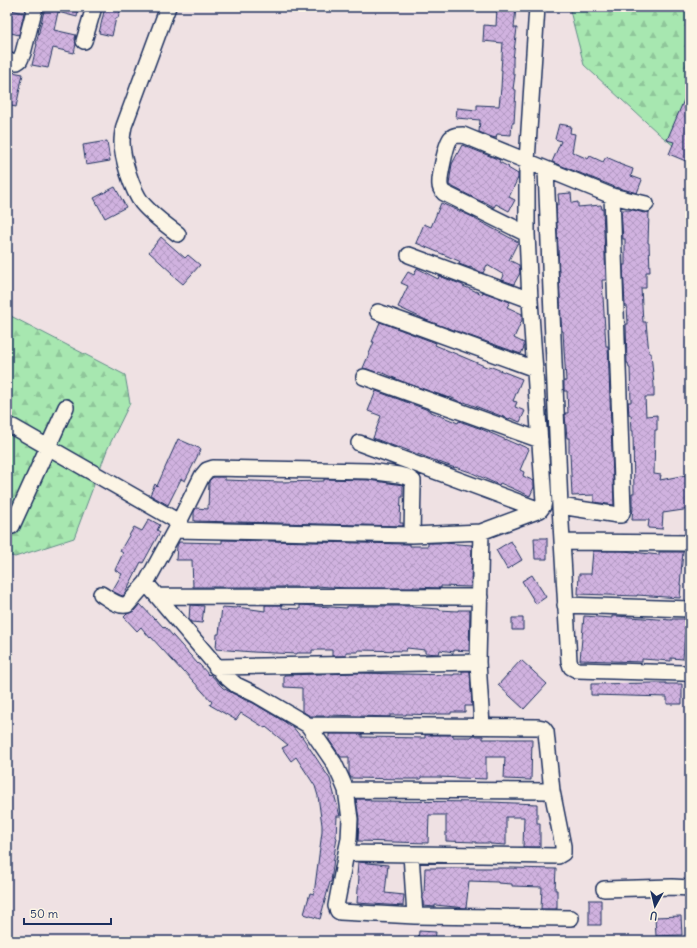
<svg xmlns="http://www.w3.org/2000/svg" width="697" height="948" viewBox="0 0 697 948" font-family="Delius,sans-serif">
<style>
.forest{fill:url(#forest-firs);stroke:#618b87}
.building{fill:url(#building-cross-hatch);stroke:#1b2f5e}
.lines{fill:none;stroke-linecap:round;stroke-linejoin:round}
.minor-casing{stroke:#1b2f5e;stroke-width:18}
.minor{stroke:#fcf5e5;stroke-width:15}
</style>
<defs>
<pattern id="forest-firs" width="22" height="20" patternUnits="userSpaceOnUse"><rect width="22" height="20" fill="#a7e7b0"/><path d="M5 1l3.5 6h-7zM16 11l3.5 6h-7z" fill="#8fc69a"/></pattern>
<pattern id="building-cross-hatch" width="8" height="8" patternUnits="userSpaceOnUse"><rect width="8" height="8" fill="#d0b2df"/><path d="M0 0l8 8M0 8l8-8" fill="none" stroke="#b299c2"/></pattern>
</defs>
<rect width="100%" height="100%" fill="#efe1e3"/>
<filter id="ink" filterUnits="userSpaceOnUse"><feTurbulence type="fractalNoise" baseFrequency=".025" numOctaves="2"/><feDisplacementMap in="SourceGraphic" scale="8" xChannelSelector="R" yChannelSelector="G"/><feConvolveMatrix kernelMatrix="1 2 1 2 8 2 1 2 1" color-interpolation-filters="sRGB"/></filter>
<g filter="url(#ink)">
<path class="forest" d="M569,7H690V159L658,133L584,65Z
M7,314L125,375L130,403L107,450L74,538L15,557L7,555Z"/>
<path class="building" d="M45,7H79L77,17L58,12L54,30L76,35L75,39L76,44L74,53L53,48L48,68L32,65L37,44H36Z
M105,7H121L118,18H116L112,36L99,33Z
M497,7H516L514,28H517L513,59V75H515L513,89L516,90L514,123H512L511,135L497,134L496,138L492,137L479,132L480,120L456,118L457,108L477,110V105L499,106L501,88L502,70H501L503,43L483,41L484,25L496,26Z
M7,9L24,13L19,35L7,32Z
M7,71L23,74L16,107L7,105Z
M690,86V157L688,162L669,154L674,142L667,140Z
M559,124L571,126L570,133L575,134L572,152L588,159L590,156L603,162L606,157L620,163L619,164L633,169L631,176L642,180L637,193L615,187L552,162L561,141L555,139Z
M107,141L110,161L86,165L83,145Z
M462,145L500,160L499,162L509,167L508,168L518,174V178L509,197L515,200L509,211L496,204L494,207L483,201L482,202L449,185L450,177L452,164Z
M115,187L126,207L105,218L94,198Z
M571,193L572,203L578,202V207L601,205L602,209H603L606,280H602L606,346H608L614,505L594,502V495L572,496L570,453H569V438H567L565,415V413H568L567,391H564V381H566L564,349L563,331H562L561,321L556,204H559L558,194Z
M441,203L475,218V219L518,242L509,260L519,265L520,273L514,284L502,280L504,275L487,265L483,273L470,267V268L459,264L460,262L459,261L416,243L424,224L431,227Z
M621,210H633L644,213L649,212L648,243H649L650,272H646V288H641L643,322H646L649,353H651L654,385V397H645L646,416L657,415V430H655L654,474L661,475L660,480L686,475L690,495V509L663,513L662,529L648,528L649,520H632L633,506H632V493H634L633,431H632L631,415H629L628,402H631L630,368H629L628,363H627L626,324H628L627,306H625L623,265H625V239H623Z
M161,237L185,258L188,255L200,265L183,284L171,274L172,273L149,252Z
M417,268L438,279L439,276L463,285V286L482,294L483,292L510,302L507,307L522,314V320L514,338L524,343V347L521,354L456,331L447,327V328L426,320L398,307L408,286L401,283L408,272L414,275Z
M380,322L436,343L435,345L489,368V366L522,379L513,401L517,402L515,407L525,411L520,422L510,418L509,419L464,402L463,403L460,402L450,397L449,398L401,381L379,371L378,373L367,369L363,368L374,342H372Z
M376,391L431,411V412L458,423L459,421L479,428L518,445V444L529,449L520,470L524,472L523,476L534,481V487L530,496L500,483L499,485L470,472L455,467V468L412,452L399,447V448L373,438L381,416L368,411Z
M178,439L201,449L185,481L181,479L168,505L150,495L155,484L157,486Z
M214,477H225V480L280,482L324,481V479L368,480L403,485V497H401L400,523H403V526L194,521V512L196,508L208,509L209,481L212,478Z
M149,519L160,525L157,530L160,532L143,563L141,562L124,595L123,596L120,595L112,591L122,574L115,570L123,553L120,551L134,527L142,531Z
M534,538H547V559H535Z
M222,540L405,544H410V546H428V543H443L472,545L471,587L441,586V588L413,587V588H346L316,586V587H193L192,560H176L177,546L179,542L222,543Z
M511,541L522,560L507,569L496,550Z
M593,551H624L659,555V552H683L680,585H681L680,598L637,595V596L578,594L579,574H591Z
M532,575L546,597L536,604L522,581Z
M140,604L154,619L155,618L164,628L165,627L198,664H199L209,675L210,674L223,688L249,702V701L253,703L285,722L290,726H292L301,737V735L330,779L340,816H337L336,837L337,838L335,850L331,882H330L320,919L304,914L310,893L314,894L322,832V825L318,796L315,786L296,757L291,761L282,748L288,745L266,727L265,728L241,713L236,720L210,705L212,702L184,671L183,672L151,637L150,638L141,627L137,631L124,617L127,614L134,611Z
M190,605L204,606L202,623L191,622L189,619Z
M265,605H282V608L300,609V605L347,608V606H412V607L439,609V610L458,611V610H470L469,651L454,650V652L440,650L439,654H438L425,653V650L407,648L406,651L358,650V652H346V656H332V650H312V653H297V654L253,652L216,649L217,634H219L222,607L237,608V607L265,611Z
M584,616L612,618V616H616L672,620V619H687L686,633H685L683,659L671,658V661L642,659V662L580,660Z
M512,618H523V630H512Z
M521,660L547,684L524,709L498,685Z
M462,671H470L472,706H465V712H451V714H435V715L406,714V715H390V717L329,715V716H310L302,711V688L284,687V675L357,673L454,675V674H462Z
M653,683H666V684H682V704H667V697L591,695V684Z
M329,734H362V737L425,738V735H453V737H471V736H483V739H532L531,780L504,779L505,757H486V779L437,777H421V779H406L351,778L349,774V757H341L329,740Z
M356,799H370V801L491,802L537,804V823H540V847H523L524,817H506V845L490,844V843H476V842L446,841V815H429L428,843L358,841L359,819Z
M358,862L388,865L385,893L404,895L403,906L357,903L359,876H357Z
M425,868H512L556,869L555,890H557V909H541L542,887L512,886V884L498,883V882L469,881L466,908L435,905V907L423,906V894H424Z
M589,900H601V925H589Z
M681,916L682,935L656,936L655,917Z
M419,931L436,932L435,941H418Z"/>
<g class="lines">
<g class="minor-casing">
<path id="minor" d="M168,7L124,126C123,131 122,136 122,142C122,158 132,190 142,203C152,215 166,225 178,234
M84,41L94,7
M7,61L17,62L20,60L23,53L35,7
M546,170L560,506L618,515H621L623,510L612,196
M527,234L444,193C442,191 440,188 440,185C439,178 446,143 451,138C454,135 458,135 463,135L612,196L646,204
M409,255L530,300
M378,312L535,369
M364,377L540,440
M13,427L179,522
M359,443L540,510
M560,506L569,661L571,667L577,670L683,673H688L690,671
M12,526L66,407
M175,530L412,535L481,532L540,510L543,506L544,501L530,300L527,234V161L537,7
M481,532L478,662L482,726
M562,542L690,543
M146,583L175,530L202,476L207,470L213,468L369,471L399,475L407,477L413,481V485L412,535
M101,594C109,599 118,607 127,605L146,583L224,675L236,685L257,695L308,725L334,763L341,778L346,790L350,819L349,839L346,853L558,856L563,853V846L552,791L546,732L543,728L538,727L308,725
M158,596L480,597
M565,605L690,609
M216,667L478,662
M346,790L552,791
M346,853L336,906L338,911L340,912L415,916
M411,854L415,916L571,918
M604,889L672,887L690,888"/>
</g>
<use href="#minor" class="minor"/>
</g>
</g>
<rect width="697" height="948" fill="none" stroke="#fcf5e5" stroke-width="24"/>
<rect x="12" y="12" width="673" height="924" fill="none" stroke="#1b2f5e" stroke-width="1.5" filter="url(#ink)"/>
<g transform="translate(655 906) rotate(188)" stroke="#fcf5e5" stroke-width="3" paint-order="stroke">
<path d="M0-3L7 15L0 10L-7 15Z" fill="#1b2f5e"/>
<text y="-6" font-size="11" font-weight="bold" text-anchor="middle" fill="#1b2f5e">U</text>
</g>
<path d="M24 918v6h87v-6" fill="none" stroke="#1b2f5e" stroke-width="2"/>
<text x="30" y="918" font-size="12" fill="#1b2f5e" stroke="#fcf5e5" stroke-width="3" paint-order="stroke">50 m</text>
</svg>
